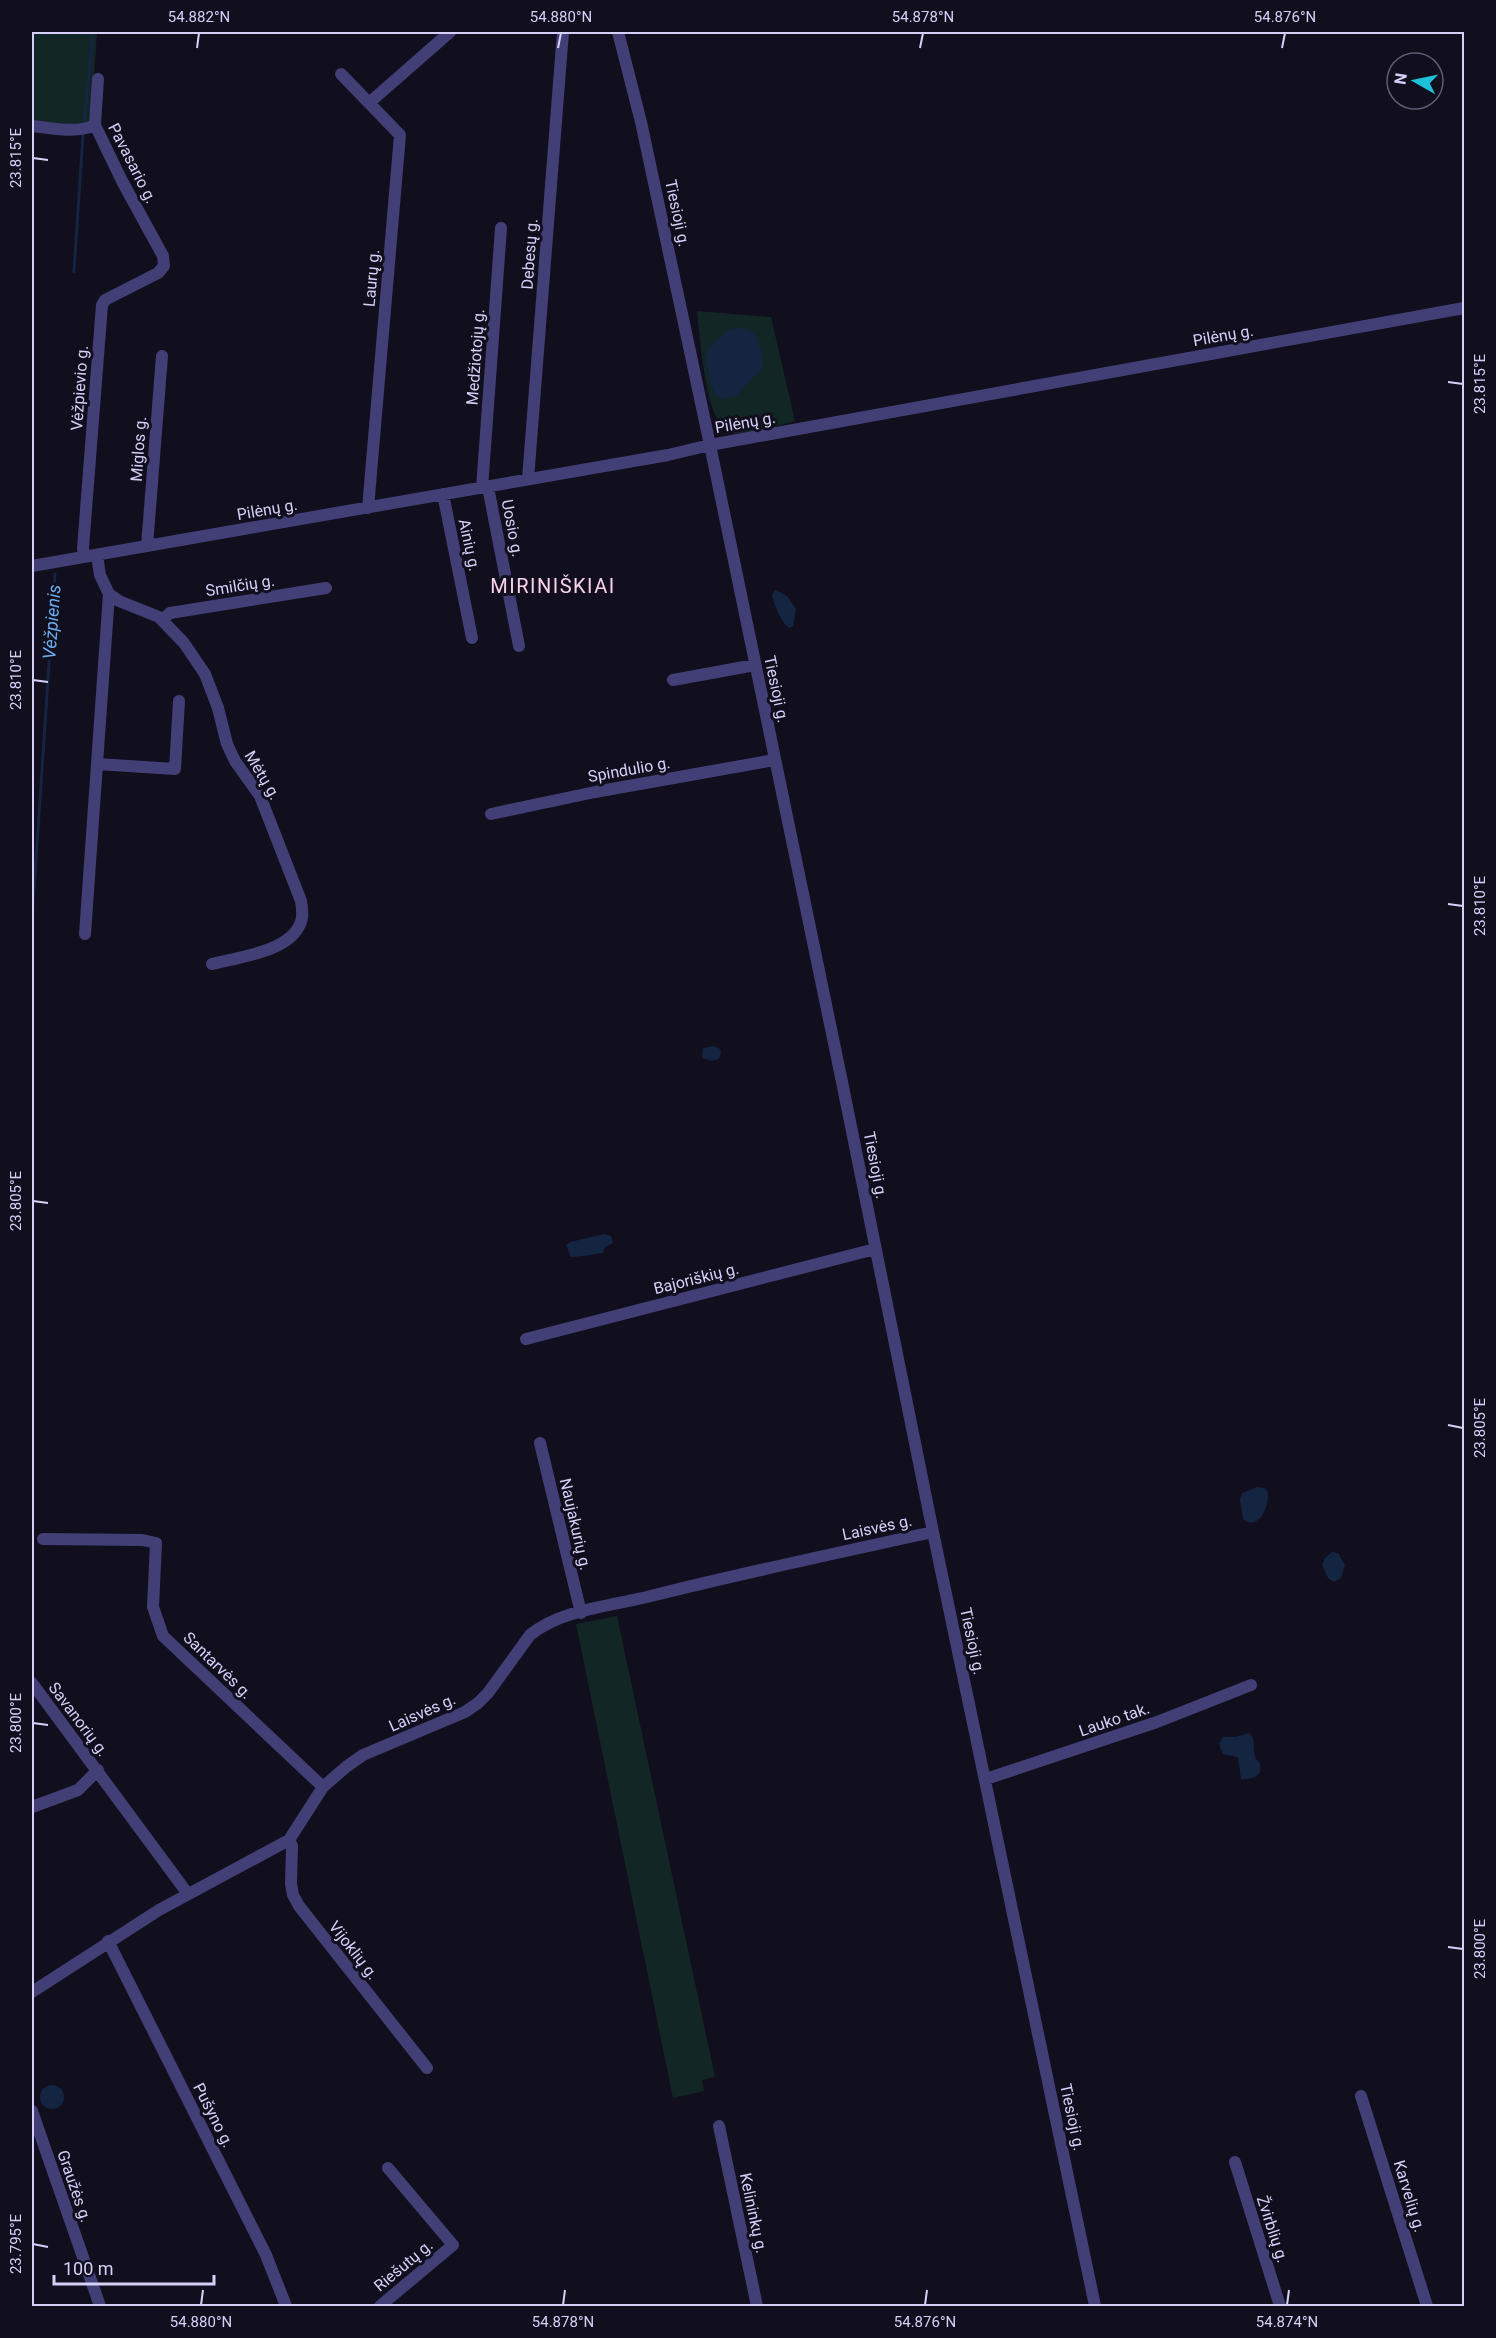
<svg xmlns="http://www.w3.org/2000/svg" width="1496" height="2338" viewBox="0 0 1496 2338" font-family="Roboto,sans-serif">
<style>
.green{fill:#122626}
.water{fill:#142541}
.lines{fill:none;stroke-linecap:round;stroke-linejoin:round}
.stream{stroke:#142541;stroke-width:3}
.minor{stroke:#423f76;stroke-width:12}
.ticks{fill:none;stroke:#d6d0f9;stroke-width:2}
.labels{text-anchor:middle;stroke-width:6;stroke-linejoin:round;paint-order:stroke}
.street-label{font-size:16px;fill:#d6d0f9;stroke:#110e1d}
.water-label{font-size:18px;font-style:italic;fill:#6aaded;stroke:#110e1d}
.quarter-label{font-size:20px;letter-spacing:1.5px;fill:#f9d2ea;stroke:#110e1d}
.neatline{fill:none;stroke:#d6d0f9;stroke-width:2}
.ticks-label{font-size:15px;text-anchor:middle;fill:#d6d0f9}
</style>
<rect width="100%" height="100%" fill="#110e1d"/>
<path class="green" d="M32,32H97L91,123L78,125L32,121Z
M697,311L771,317L795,421C779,425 745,437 731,433C705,427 700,335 697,311Z
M617,1616L715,2077L702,2080L704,2091L673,2098L576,1624Z"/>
<path class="water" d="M740,327L754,333C759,345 766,357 761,370L736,396L721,399L717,396L711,386L707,364L706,354L710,346L729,330Z
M775,590L787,596L796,609L793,626L789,628C781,622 774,604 772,595Z
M714,1046L720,1049L721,1053L719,1059L712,1061L702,1058L703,1048Z
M605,1234L611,1236L613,1243L605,1247L603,1253C594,1254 579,1257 571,1257L566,1245L570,1242Z
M1257,1487L1265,1488L1268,1493C1269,1506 1259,1532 1243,1519L1240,1500L1242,1493Z
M1332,1552L1338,1553L1345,1565L1341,1578L1334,1582L1328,1578L1322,1565L1325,1558Z
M1249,1733C1257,1740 1252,1747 1255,1756C1256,1761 1259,1760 1260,1764C1264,1777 1249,1780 1241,1779L1238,1757L1223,1754L1219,1744L1223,1737H1236Z
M40 2097a12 12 0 1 1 24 0a12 12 0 1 1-24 0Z"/>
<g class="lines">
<path class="stream" d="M84,124L93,32
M74,272L83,134
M32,920L55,574"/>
<path class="minor" d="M618,32L641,122L710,445L841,1077L933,1532L1095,2306
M341,74L400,135L368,508
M369,103L450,32
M32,126C52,128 77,134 95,125
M528,479L563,32
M488,487L519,646
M482,488L501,228
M443,494L472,638
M147,546L162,356
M97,555L100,575L109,594L119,601L159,617L184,643L205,674L218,708L227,744L235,761L260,796L301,901C302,909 304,916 300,924C289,952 238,957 212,964
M84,557L83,548L102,305L105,300L158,273L164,266L163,256L122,181L95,125L98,79
M32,566L668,455L710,445L1464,308
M162,620L170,613L326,588
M673,680L755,665
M97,764L175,769L179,701
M491,814L595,792L774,760
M85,934L109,594
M526,1339L875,1249
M540,1443L581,1613
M43,1539L142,1540L156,1543L153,1607L163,1636L323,1787
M32,1683L188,1894
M986,1779L1157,1722L1251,1685
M32,1807L78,1790L98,1770
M289,1840L292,1846L291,1884L293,1895L299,1906L427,2068
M108,1941L266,2255L286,2306
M32,1992L159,1910L289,1840L323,1787L346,1767L363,1755L465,1712L478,1703L488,1693L530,1635C561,1610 609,1606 647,1597C742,1573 837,1553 933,1532
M1361,2096L1427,2306
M32,2111L100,2306
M719,2126L757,2306
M1235,2162L1280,2306
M380,2306L453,2245L388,2168"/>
</g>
<path class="ticks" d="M197,48L199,33M558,48L561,33M920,48L923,33M1282,48L1285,33M33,158L48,160M1448,382L1463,384M33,680L48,682M1448,904L1463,906M33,1201L48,1203M1448,1425L1463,1428M33,1723L48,1725M1448,1947L1463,1949M33,2244L48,2247M201,2305L203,2290M563,2305L565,2290M925,2305L927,2290M1287,2305L1289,2290"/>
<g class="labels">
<g class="street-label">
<text transform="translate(133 163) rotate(63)" y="6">Pavasario g.</text>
<text transform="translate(678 213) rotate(78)" y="6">Tiesioji g.</text>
<text transform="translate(529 254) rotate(-86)" y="6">Debesų g.</text>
<text transform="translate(371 278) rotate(-85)" y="6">Laurų g.</text>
<text transform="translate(1223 335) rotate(-10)" y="6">Pilėnų g.</text>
<text transform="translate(475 357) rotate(-86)" y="6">Medžiotojų g.</text>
<text transform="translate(79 388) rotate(-86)" y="6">Vėžpievio g.</text>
<text transform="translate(745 422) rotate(-10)" y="6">Pilėnų g.</text>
<text transform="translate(138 449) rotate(-86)" y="6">Miglos g.</text>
<text transform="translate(267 509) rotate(-10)" y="6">Pilėnų g.</text>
<text transform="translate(513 528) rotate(79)" y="6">Uosio g.</text>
<text transform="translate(470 545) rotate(78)" y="6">Ainių g.</text>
<text transform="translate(240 585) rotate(-9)" y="6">Smilčių g.</text>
<text transform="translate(777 689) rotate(78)" y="6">Tiesioji g.</text>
<text transform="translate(629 769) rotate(-10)" y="6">Spindulio g.</text>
<text transform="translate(263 775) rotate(59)" y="6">Mėtų g.</text>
<text transform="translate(876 1165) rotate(79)" y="6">Tiesioji g.</text>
<text transform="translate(696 1278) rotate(-14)" y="6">Bajoriškių g.</text>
<text transform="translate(576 1524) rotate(77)" y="6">Naujakurių g.</text>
<text transform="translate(877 1527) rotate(-12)" y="6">Laisvės g.</text>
<text transform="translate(973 1641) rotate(78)" y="6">Tiesioji g.</text>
<text transform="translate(218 1665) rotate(44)" y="6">Santarvės g.</text>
<text transform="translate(422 1712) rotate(-24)" y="6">Laisvės g.</text>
<text transform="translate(79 1719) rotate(53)" y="6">Savanorių g.</text>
<text transform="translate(1114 1719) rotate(-19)" y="6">Lauko tak.</text>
<text transform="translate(354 1950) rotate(52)" y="6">Vijoklių g.</text>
<text transform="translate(214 2115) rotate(63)" y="6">Pušyno g.</text>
<text transform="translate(1073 2117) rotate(78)" y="6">Tiesioji g.</text>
<text transform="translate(75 2186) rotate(71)" y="6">Graužės g.</text>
<text transform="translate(1410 2196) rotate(73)" y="6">Karvelių g.</text>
<text transform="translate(754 2213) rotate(78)" y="6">Kelininkų g.</text>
<text transform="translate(1273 2229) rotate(72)" y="6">Žvirblių g.</text>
<text transform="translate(403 2265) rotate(-40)" y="6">Riešutų g.</text>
</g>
<g class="water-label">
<text transform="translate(52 622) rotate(-86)" y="6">Vėžpienis</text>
</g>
<g class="quarter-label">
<text x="553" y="593">MIRINIŠKIAI</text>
</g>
</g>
<rect width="1496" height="2338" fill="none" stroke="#110e1d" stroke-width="66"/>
<g transform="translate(1415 81) rotate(279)"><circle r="28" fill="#110e1d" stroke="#605c75" stroke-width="1.5"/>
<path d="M0-4.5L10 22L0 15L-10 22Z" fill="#1bc2da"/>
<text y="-9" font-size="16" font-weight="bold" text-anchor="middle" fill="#d6d0f9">N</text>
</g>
<path d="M54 2275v9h160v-9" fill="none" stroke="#d6d0f9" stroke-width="3"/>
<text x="63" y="2275" font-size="18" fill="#d6d0f9" stroke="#110e1d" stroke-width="4.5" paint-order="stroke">100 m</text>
<rect x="33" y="33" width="1430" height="2272" class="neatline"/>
<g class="ticks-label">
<text x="199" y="22">54.882°N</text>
<text x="561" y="22">54.880°N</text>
<text x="923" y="22">54.878°N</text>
<text x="1285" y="22">54.876°N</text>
<text transform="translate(16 158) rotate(-90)" y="5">23.815°E</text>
<text transform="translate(1480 384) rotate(-90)" y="5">23.815°E</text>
<text transform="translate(16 680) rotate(-90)" y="5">23.810°E</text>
<text transform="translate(1480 906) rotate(-90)" y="5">23.810°E</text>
<text transform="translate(16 1201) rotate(-90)" y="5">23.805°E</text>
<text transform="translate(1480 1428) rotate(-90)" y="5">23.805°E</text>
<text transform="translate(16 1723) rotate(-90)" y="5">23.800°E</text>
<text transform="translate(1480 1949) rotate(-90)" y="5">23.800°E</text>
<text transform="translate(16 2244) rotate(-90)" y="5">23.795°E</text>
<text x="201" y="2327">54.880°N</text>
<text x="563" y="2327">54.878°N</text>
<text x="925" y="2327">54.876°N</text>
<text x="1287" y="2327">54.874°N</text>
</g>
</svg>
